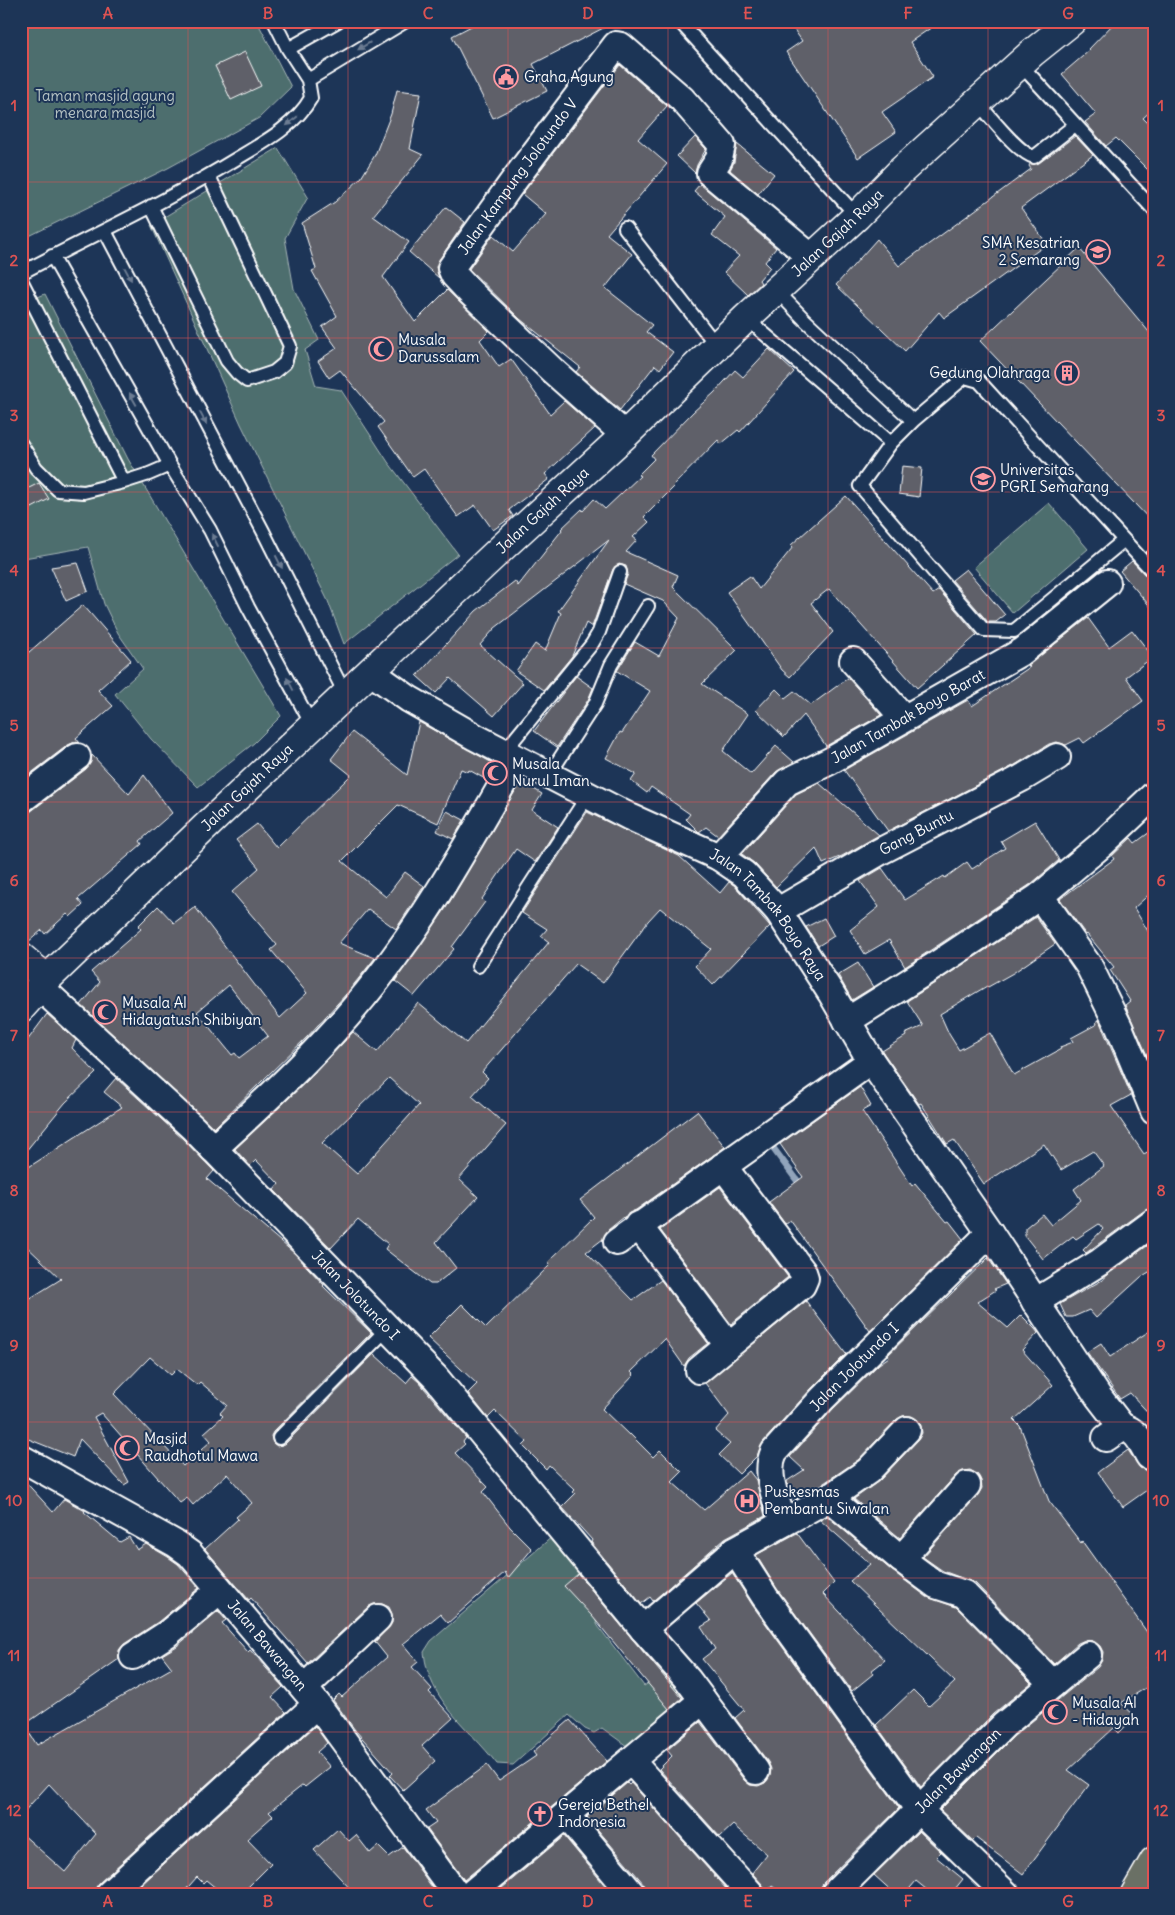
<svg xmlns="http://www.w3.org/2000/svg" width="1175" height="1915" viewBox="0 0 1175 1915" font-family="Delius,sans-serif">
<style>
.green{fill:#4e6e6e;stroke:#a6b6b6}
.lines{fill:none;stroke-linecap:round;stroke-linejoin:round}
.stream{stroke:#91a4bb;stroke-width:7}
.building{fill:#5f6169;stroke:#fff;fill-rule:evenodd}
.service-casing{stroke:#fff;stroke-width:16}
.minor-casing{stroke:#fff;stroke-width:30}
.secondary-casing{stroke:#fff;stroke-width:31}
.motorway-casing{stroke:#fff;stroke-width:31}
.service{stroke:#1d3557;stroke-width:12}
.minor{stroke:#1d3557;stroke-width:26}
.secondary{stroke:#1d3557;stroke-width:28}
.motorway{stroke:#6b7065;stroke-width:28}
.oneway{fill:#6c7c92}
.grid{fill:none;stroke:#de5353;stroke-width:1;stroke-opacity:0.55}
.labels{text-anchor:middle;stroke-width:4;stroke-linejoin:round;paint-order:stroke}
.poi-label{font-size:15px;fill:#fff;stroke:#1d3557;text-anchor:start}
.park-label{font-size:15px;fill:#b8c5c5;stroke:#1d3557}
.street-label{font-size:15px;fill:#fff;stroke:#1d3557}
.neatline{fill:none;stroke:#de5353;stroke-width:2}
.grid-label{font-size:16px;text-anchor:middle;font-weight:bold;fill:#de5353}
</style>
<rect width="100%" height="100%" fill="#1d3557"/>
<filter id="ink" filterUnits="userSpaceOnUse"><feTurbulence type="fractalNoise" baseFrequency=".02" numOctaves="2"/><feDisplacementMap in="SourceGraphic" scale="10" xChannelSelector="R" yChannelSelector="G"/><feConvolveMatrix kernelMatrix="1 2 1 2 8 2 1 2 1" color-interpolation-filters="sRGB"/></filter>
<g filter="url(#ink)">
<path class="green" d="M21,21H257L291,87L259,118L168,168L21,240Z
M278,148L308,197L285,238L294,289L319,340L305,350L316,386L341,390L388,462L458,554L344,644L328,601L241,424L151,225Z
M45,294L128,459L281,716L254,743L198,787L151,739L115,694L143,669L118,633L104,604L88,547L24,558L21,555V304Z
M1049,503L1088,549L1013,613L974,567Z
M553,1536L607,1598L593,1615L598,1626L644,1686L670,1669L680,1682L681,1708L631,1749L602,1728L594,1733L585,1729L569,1715L513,1765L497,1764C468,1726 429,1702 424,1652L431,1641Z"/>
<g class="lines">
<path class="stream" d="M767,1140L802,1187"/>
</g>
<path class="building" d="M481,21H617L533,64L547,91L493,118L452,36Z
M788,21H941L910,42L933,77L882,112L896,132L858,158L786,52L802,41Z
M1116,21H1141L1154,34V108L1143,118L1154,129V176L1116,138L1106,146L1085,122L1096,114L1062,74L1090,50L1089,49Z
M245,52L261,86L231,100L215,66Z
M620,65L667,106L638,139L667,164L607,234L632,254L605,288L652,325L646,332L673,352L660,369L655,365L620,410L576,372L580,367L520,319L469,269L493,235L513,252L546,214L522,194Z
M397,90L421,93L410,149L423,155L373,216L409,242L383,277L415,322L447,290L489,331L480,340L499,367L511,359L550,414L564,401L595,428L545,474L549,479L509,510L513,516L493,530L475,505L458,517L424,469L413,477L378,427L384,422L340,370L329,378L318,361L337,348L322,327L337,316L312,271L316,269L302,223L335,202L361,178L375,155L391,114Z
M1075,136L1093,155L1021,208L1047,244L944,318L939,312L905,351L836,285L877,239L899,266L1031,169L1029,166L1030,164L1039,163Z
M695,137L706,149L697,165L695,173L677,156Z
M737,144L774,174L758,194L730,170L734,162Z
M700,184L776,248L765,262L770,267L759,280L761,283L748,295L724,272L739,256L712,235L725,217L694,191Z
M446,207L465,222L439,260L436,267L439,278L409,252Z
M1079,248L1154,338V524L980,341Z
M769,349L794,372L740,432L738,430L721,444L718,440L673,486L674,487L644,517L649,522L633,537L637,540L626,552L678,575L673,587L737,650L702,684L748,714L723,751L751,774L776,746L794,762L776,772L718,836L706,827L699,832L686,819L690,814L651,787L647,793L631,781L636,774L606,758L620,732L622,733L650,691L617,671L635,642L659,656L679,618L663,601L624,584L628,574L626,566L619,564L613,569L592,627L586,623L572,656L544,690L516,671L535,644L545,651L561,613L558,611L609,540L495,628L480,645L523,683L494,716L450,678L436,693L417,676L476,611L515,581L518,586L562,530L561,529L582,509L583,511L594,499L605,509L640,476L638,475L654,459L651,455L693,412L714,393L735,370L743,377Z
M902,466L922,468L919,497L899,494Z
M39,483L49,499L28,510L21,498V492Z
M846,496L933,594L939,590L977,635L917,688L829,589L811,603L833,632L790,677L782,670L727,592L750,576L759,589L793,547L791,545Z
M1154,545V561L1146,552Z
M1132,561L1148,578L1154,581V611L1120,571Z
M78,563L88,591L66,601L51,567Z
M966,569L1005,615L996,622H988L952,580Z
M83,605L131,660L98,690L113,706L76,738L80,743L75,742L68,745L21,781V659Z
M1088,618L1109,647L1132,630L1153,657L1126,677L1143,701L1084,743L1080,738L1066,745L1057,742L1049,744L1015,765L888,831L844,770L968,700L972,706L1030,667L1028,665Z
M576,676L593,688L588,700L557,747L534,731Z
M848,678L881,715L826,746L804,715L784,737L756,710L776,689L785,698L794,691L811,705Z
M419,722L496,765L487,780L469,770L468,772L461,769L438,823L398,805L342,861L386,897L405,872L424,886L396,929L368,909L339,943L375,958L347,993L308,1036L214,1128L81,1005L100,982L91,972L141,929L138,926L158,906L174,923L195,907L280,1018L307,993L271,950L277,945L232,892L259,868L236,840L257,824L277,848L351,775L331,759L352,732L407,775ZM229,985L268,1036L239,1058L235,1053L232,1055L197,1012Z
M92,755L129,794L144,775L172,813L140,841L142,844L78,899L83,905L70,917L67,914L45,934L42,930L27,943L21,942V815L30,812L86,769L91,762Z
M521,781L542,794L532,810L558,827L535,862L516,849L482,899L485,902L452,947L454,949L414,996L395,981L446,908Z
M819,783L879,835L842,856L823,864L816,848L776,887L755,864L742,854L796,794Z
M447,811L464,820L453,839L437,831Z
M587,812L679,856L720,893L729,882L734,885L770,926L713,985L695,966L711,949L660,908L648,921L603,983L576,964L482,1072L488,1078L472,1096L506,1125L459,1179L478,1197L436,1242L456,1268L436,1284H430L385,1249L388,1244L358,1219L331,1248L274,1190L279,1184L256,1160L250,1166L235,1149L309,1079L353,1032L377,1052L418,1003L466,1043L549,942L541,936L547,929L522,913ZM389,1078L419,1105L357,1174L322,1143Z
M1035,821L1059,860L1031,884L905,967L889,940L865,954L850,930L879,907L860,881L882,868L905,900L944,876L945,878L967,862L972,869L1005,848L1001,841Z
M1154,829V890L1134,908L1154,941V1071L1125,1005L1130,1001L1110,970L1114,967L1087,934L1086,935L1060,899L1114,859L1112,856L1131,838L1135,843Z
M1036,917L1055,944L1013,973L988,987L987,986L940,1014L949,1034L959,1050L990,1033L1014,1075L1061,1049L1060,1047L1073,1042L1071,1038L1097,1024L1096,1022L1099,1020L1131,1095L1111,1106L1144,1154L1154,1148V1207L1145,1210L1086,1253L1083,1250L1103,1229L1099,1224L1076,1239L1073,1236L1043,1259L1025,1236V1228L1042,1214L1051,1225L1081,1200L1074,1189L1104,1166L1093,1151L1061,1170L1044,1144L984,1184L954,1140L947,1144L921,1103L919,1104L882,1051L906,1036L905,1034L923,1026L907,1001Z
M824,918L834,936L818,946L806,927Z
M858,963L873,987L852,1000L838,975Z
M47,1014L76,1040L72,1048L96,1073L65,1103L21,1157V1049Z
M116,1078L183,1139L214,1171L207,1179L294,1253L324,1285L323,1286L371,1333L273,1432L271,1436L273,1443L277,1446L285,1444L374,1354L406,1383L412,1376L419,1382L466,1438L463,1442L465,1444L455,1453L488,1487L483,1492L510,1527L532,1549L508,1578L505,1572L448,1623L440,1614L403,1644L418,1662L412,1667L432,1689L429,1692L453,1718L422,1746L435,1761L403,1790L390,1776L393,1773L355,1730L333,1700L339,1694L342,1697L387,1657L375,1642L392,1623V1614L389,1607L382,1604H374L368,1607L308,1663L251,1598L249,1600L205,1549L238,1519L236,1517L252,1503L227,1474L193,1505L187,1498L180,1503L101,1413L94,1417L129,1482L124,1485L80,1439L73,1457L21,1436V1304L61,1279L21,1241V1172L122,1107L104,1092ZM150,1357L171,1375L177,1369L197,1385L200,1382L227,1405L220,1413L223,1416L204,1433L211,1441L183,1466L114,1394Z
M860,1087L871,1106L862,1111L912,1186L915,1183L947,1222L949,1221L963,1239L870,1331L790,1220L785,1224L769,1202L803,1177L780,1144Z
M697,1111L725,1147L636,1210L629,1213L608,1230L603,1239L586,1252L633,1300L661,1280L708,1343L689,1358L684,1366L665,1339L631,1372L634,1375L602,1409L629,1435L630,1434L653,1457L660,1450L682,1472L672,1482L704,1510L749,1471L756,1480L765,1516L725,1538L653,1601L650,1597L641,1604L591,1542L592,1540L562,1507L575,1494L573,1492L575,1490L549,1465L546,1469L523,1446L527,1442L495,1411L488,1418L468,1393L477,1384L428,1338L462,1304L486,1328L550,1265L548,1262L594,1217L580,1200Z
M720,1187L788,1277L731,1324L660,1230Z
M1154,1241V1269L1141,1277L1096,1318L1089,1310L1073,1317H1066L1060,1304L1104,1279V1277Z
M988,1258L1006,1284L994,1289L996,1290L977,1302L1008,1328L1021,1315L1035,1329L1038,1333L1022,1350L1053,1385L1014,1420L1020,1426L1049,1501L1081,1543L1082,1541L1154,1642V1662L1147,1667L1154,1678V1683L1121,1703L1135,1716L1119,1733L1114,1728L1068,1770L1089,1785L1023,1874L976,1838L973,1841L940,1810L1014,1736L1098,1667L1102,1660L1103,1652L1100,1646L1093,1641L1085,1640L1078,1643L1054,1664L975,1583L943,1571L923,1557L978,1495L982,1488L981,1481L977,1474L970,1470L963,1471L956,1475L900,1538L854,1499L879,1481L918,1440L922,1433L921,1426L918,1420L911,1416H903L897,1419L858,1460L821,1485L796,1499L789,1493L787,1481L804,1470L790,1457L833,1409L879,1364L889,1357L888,1355Z
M806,1301L846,1354L811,1389L763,1442L757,1456L739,1474L719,1455L730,1444L715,1431L729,1415L705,1383Z
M1154,1328V1419L1130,1393L1120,1399L1087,1352L1101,1343L1110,1357Z
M1128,1450L1140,1468L1147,1471L1154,1480V1485L1123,1507L1098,1472Z
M21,1477L53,1512L64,1499L85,1511L84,1512L120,1542L129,1537L137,1550L146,1544L168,1557L178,1564L199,1588L158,1622L124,1644L119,1650V1659L24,1725L37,1745L172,1668L162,1655L177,1646L218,1611L226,1620L222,1623L248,1652L250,1650L283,1687L272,1697L286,1712L99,1883L95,1889L94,1894H31L21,1885V1833L65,1872L96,1834L49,1784L21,1815Z
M827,1516L891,1570L927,1597L956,1607L1031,1683L993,1714L921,1787L876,1725L913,1690L929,1706L955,1682L850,1581L870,1564L820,1520Z
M797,1533L834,1583L823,1594L885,1660L871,1671L873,1674L852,1691L777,1589L756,1555Z
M732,1573L753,1606L899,1808L823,1883L819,1894H783L772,1886L766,1894L762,1884L752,1873L767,1854L733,1825L720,1837L659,1769L672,1756L667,1750L700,1722L744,1780L750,1785L758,1786L765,1783L770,1776L771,1769L768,1762L735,1718L744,1710L702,1659L715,1649L701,1627L711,1621L696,1603Z
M578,1574L682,1698L669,1709L592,1616L564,1586Z
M570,1720L607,1761L464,1880L427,1829L436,1823L426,1810L487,1765L499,1781L536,1756L533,1752Z
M315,1726L327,1743L317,1752L330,1767L305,1787L303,1785L269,1812L273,1816L247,1839L271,1864L241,1894H223L206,1880L203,1883L197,1877L182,1894H152L141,1885Z
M627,1783L629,1785L631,1783L728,1891L725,1894H647L644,1884L587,1817Z
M338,1829L349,1841L356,1835L370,1853L378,1846L389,1857L403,1847L437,1894H355L314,1850Z
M919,1831L941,1852L936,1857L963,1879L951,1894H932L916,1881L905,1894H895L874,1875Z
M564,1836L612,1894H495Z"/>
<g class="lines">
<g class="service-casing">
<path id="service" d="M679,21L857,216
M288,49L338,21
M1020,64L1154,210
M308,80L406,21
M977,102C990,116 1018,153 1034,157L1075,125
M151,206L227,361L237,373L247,381L274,372L285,363L290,346L209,176
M625,228L717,346
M105,231L263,531L346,696
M52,256L170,465L210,530L248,607L313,727
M21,273C93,235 166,202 236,159C263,143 295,126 311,98L308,80L288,49L274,21
M21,280L124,482L149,474L170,465
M776,290L804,319L913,421
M746,318L891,443
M21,444L36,468L58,490L84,492L124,482
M1123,541L1014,631L984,630L860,486L891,443L913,421L965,377L979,381L1154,573
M504,752L592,644L599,632L620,572
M549,775L595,704L611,665L648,606
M478,966L588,795
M279,1438L388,1328"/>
</g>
<g class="minor-casing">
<g id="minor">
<path id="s1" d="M625,435L553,371L470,292L454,275L451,268L512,183L616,45L621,46L682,99L722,145L719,159L710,173L812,258"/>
<path d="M853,661L904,718"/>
<path id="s2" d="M371,672L409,699L475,737L630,817L719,857L744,874L778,911L831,993L871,1061L990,1233L1098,1396L1122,1427"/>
<path d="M21,800L77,757"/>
<path id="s3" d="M719,857L787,782L830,761L1023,651L1107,583"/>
<path d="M1040,896L1089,966L1119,1027L1154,1111"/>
<path id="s4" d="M778,911L881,851L1022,778L1057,757"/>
<path id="s5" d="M40,987L193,1128L436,1378L643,1629L688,1680L756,1771"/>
<path d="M847,1021L936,965L1040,896L1101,845L1154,795"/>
<path d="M213,1149C271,1096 329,1042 377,980C431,912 473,834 517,759"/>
<path d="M638,1225L728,1345"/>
<path d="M617,1242L871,1061"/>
<path d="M1035,1302L1100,1262L1154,1222"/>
<path d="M699,1370L802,1285L805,1278L803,1272L723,1166"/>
<path d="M1106,1438L1122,1427C1137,1430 1142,1444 1149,1456L1154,1457"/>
<path id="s6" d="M21,1458L176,1544L190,1554L317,1704L456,1894"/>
<path d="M829,1498L901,1559L936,1585L964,1594L1053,1684"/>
<path id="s7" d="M783,1523C777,1501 764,1473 774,1452L822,1399L990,1233"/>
<path d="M735,1550L765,1597L919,1810L1006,1894"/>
<path d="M901,1559L967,1485"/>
<path d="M643,1629L735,1550L829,1498L868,1471L907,1430"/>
<path d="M133,1656L167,1634L220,1590"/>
<path d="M304,1688L378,1618"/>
<path d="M631,1761L751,1894"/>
<path d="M566,1815L632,1894"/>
<path d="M109,1894L317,1704"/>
<path d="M471,1894L703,1700"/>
<path id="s8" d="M834,1894L1004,1725L1088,1655"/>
</g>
</g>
<g class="secondary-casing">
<g id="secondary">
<path d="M21,957L47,979"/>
<path id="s9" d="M21,1008L47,979L221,812L506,544L625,435L746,318L857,216L901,171L1032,53L1072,21"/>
</g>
</g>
<g class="motorway-casing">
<path id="motorway" d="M1135,1894L1154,1861"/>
</g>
<use href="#service" class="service"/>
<use href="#minor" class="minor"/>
<use href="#secondary" class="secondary"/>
<use href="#motorway" class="motorway"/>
</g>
<defs><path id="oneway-solid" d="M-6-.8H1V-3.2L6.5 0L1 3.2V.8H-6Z" transform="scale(1.25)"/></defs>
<g class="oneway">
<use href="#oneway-solid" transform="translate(364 46) rotate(149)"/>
<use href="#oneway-solid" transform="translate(292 121) rotate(140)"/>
<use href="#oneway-solid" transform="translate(128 274) rotate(62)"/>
<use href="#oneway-solid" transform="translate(133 399) rotate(-119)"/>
<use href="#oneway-solid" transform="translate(203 418) rotate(62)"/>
<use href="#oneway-solid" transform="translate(215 540) rotate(-116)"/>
<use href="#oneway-solid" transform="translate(279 562) rotate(63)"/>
<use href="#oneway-solid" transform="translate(290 684) rotate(-118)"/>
</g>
</g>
<path class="grid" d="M188,21V1894M348,21V1894M508,21V1894M668,21V1894M828,21V1894M988,21V1894M21,182H1154M21,338H1154M21,492H1154M21,648H1154M21,802H1154M21,958H1154M21,1112H1154M21,1268H1154M21,1422H1154M21,1578H1154M21,1732H1154"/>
<defs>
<g id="civic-ring" transform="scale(1.25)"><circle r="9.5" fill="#1d3557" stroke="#ff9aa2" stroke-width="1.5"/><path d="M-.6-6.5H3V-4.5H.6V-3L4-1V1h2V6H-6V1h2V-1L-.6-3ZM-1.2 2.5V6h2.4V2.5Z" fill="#ff9aa2"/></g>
<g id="school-ring" transform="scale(1.25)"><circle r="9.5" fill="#1d3557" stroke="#ff9aa2" stroke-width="1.5"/><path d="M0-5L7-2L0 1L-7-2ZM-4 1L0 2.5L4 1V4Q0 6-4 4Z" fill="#ff9aa2"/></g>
<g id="mosque-ring" transform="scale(1.25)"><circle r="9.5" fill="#1d3557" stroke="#ff9aa2" stroke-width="1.5"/><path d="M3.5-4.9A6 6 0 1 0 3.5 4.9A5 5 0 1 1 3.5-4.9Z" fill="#ff9aa2"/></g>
<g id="building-ring" transform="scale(1.25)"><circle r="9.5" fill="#1d3557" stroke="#ff9aa2" stroke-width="1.5"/><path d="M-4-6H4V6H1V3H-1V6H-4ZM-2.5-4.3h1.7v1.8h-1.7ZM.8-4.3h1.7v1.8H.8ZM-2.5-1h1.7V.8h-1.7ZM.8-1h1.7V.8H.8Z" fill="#ff9aa2"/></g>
<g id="university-ring" transform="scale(1.25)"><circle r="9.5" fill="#1d3557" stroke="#ff9aa2" stroke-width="1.5"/><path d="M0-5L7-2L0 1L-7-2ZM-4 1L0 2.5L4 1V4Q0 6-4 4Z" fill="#ff9aa2"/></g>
<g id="hospital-ring" transform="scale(1.25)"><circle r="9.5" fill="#1d3557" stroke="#ff9aa2" stroke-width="1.5"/><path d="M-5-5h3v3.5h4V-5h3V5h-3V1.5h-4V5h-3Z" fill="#ff9aa2"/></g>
<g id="church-ring" transform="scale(1.25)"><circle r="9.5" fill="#1d3557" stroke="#ff9aa2" stroke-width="1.5"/><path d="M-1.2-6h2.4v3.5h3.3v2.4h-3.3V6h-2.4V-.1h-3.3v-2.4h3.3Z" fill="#ff9aa2"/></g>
</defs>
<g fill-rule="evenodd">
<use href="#civic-ring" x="506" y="77"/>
<use href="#school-ring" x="1098" y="252"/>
<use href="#mosque-ring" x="381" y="349"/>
<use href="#building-ring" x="1067" y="373"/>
<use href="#university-ring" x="983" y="479"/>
<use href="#mosque-ring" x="495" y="773"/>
<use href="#mosque-ring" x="105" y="1012"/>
<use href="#mosque-ring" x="127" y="1448"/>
<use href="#hospital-ring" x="747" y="1501"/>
<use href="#mosque-ring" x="1055" y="1712"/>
<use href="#church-ring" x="540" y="1814"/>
</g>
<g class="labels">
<g class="poi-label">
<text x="524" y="82">Graha Agung</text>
<text x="1080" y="248" text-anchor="end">SMA Kesatrian<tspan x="1080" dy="17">2 Semarang</tspan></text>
<text x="398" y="345">Musala<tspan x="398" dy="17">Darussalam</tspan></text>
<text x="1050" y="378" text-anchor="end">Gedung Olahraga</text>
<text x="1000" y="475">Universitas<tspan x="1000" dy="17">PGRI Semarang</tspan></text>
<text x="512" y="769">Musala<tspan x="512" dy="17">Nurul Iman</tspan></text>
<text x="122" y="1008">Musala Al<tspan x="122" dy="17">Hidayatush Shibiyan</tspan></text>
<text x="144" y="1444">Masjid<tspan x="144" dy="17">Raudhotul Mawa</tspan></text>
<text x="764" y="1497">Puskesmas<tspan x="764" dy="17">Pembantu Siwalan</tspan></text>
<text x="1072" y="1708">Musala Al<tspan x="1072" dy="17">- Hidayah</tspan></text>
<text x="558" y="1810">Gereja Bethel<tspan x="558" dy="17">Indonesia</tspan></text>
</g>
<g class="park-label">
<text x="105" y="101">Taman masjid agung<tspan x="105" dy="17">menara masjid</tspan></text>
</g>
<g class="street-label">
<text dy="5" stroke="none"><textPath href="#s1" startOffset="355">Jalan Kampung Jolotundo V</textPath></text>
<text dy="5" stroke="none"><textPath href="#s9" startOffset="1126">Jalan Gajah Raya</textPath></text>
<text dy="5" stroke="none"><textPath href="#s9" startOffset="721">Jalan Gajah Raya</textPath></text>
<text dy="5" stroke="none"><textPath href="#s3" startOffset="239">Jalan Tambak Boyo Barat</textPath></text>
<text dy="5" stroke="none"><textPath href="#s9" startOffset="316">Jalan Gajah Raya</textPath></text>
<text dy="5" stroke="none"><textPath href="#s4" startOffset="159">Gang Buntu</textPath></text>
<text dy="5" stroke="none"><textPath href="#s2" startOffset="471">Jalan Tambak Boyo Raya</textPath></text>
<text dy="5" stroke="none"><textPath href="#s5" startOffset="441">Jalan Jolotundo I</textPath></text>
<text dy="5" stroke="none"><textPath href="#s7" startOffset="190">Jalan Jolotundo I</textPath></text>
<text dy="5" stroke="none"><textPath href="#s6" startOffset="314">Jalan Bawangan</textPath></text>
<text dy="5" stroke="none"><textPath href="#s8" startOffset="175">Jalan Bawangan</textPath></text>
</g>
</g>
<rect width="1175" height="1915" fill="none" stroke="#1d3557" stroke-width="55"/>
<rect x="28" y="28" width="1120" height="1860" class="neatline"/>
<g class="grid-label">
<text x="108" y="19">A</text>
<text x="268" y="19">B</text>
<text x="428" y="19">C</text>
<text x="588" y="19">D</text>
<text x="748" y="19">E</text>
<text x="908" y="19">F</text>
<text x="1068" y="19">G</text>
<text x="14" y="111">1</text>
<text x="1161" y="111">1</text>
<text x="14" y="266">2</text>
<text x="1161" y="266">2</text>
<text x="14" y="421">3</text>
<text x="1161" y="421">3</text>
<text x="14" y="576">4</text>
<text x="1161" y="576">4</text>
<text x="14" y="731">5</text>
<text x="1161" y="731">5</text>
<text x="14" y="886">6</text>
<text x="1161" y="886">6</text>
<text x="14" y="1041">7</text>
<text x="1161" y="1041">7</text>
<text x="14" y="1196">8</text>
<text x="1161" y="1196">8</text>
<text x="14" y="1351">9</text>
<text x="1161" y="1351">9</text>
<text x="14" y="1506">10</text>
<text x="1161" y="1506">10</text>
<text x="14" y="1661">11</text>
<text x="1161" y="1661">11</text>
<text x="14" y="1816">12</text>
<text x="1161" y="1816">12</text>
<text x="108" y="1907">A</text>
<text x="268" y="1907">B</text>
<text x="428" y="1907">C</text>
<text x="588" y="1907">D</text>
<text x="748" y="1907">E</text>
<text x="908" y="1907">F</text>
<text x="1068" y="1907">G</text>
</g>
</svg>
